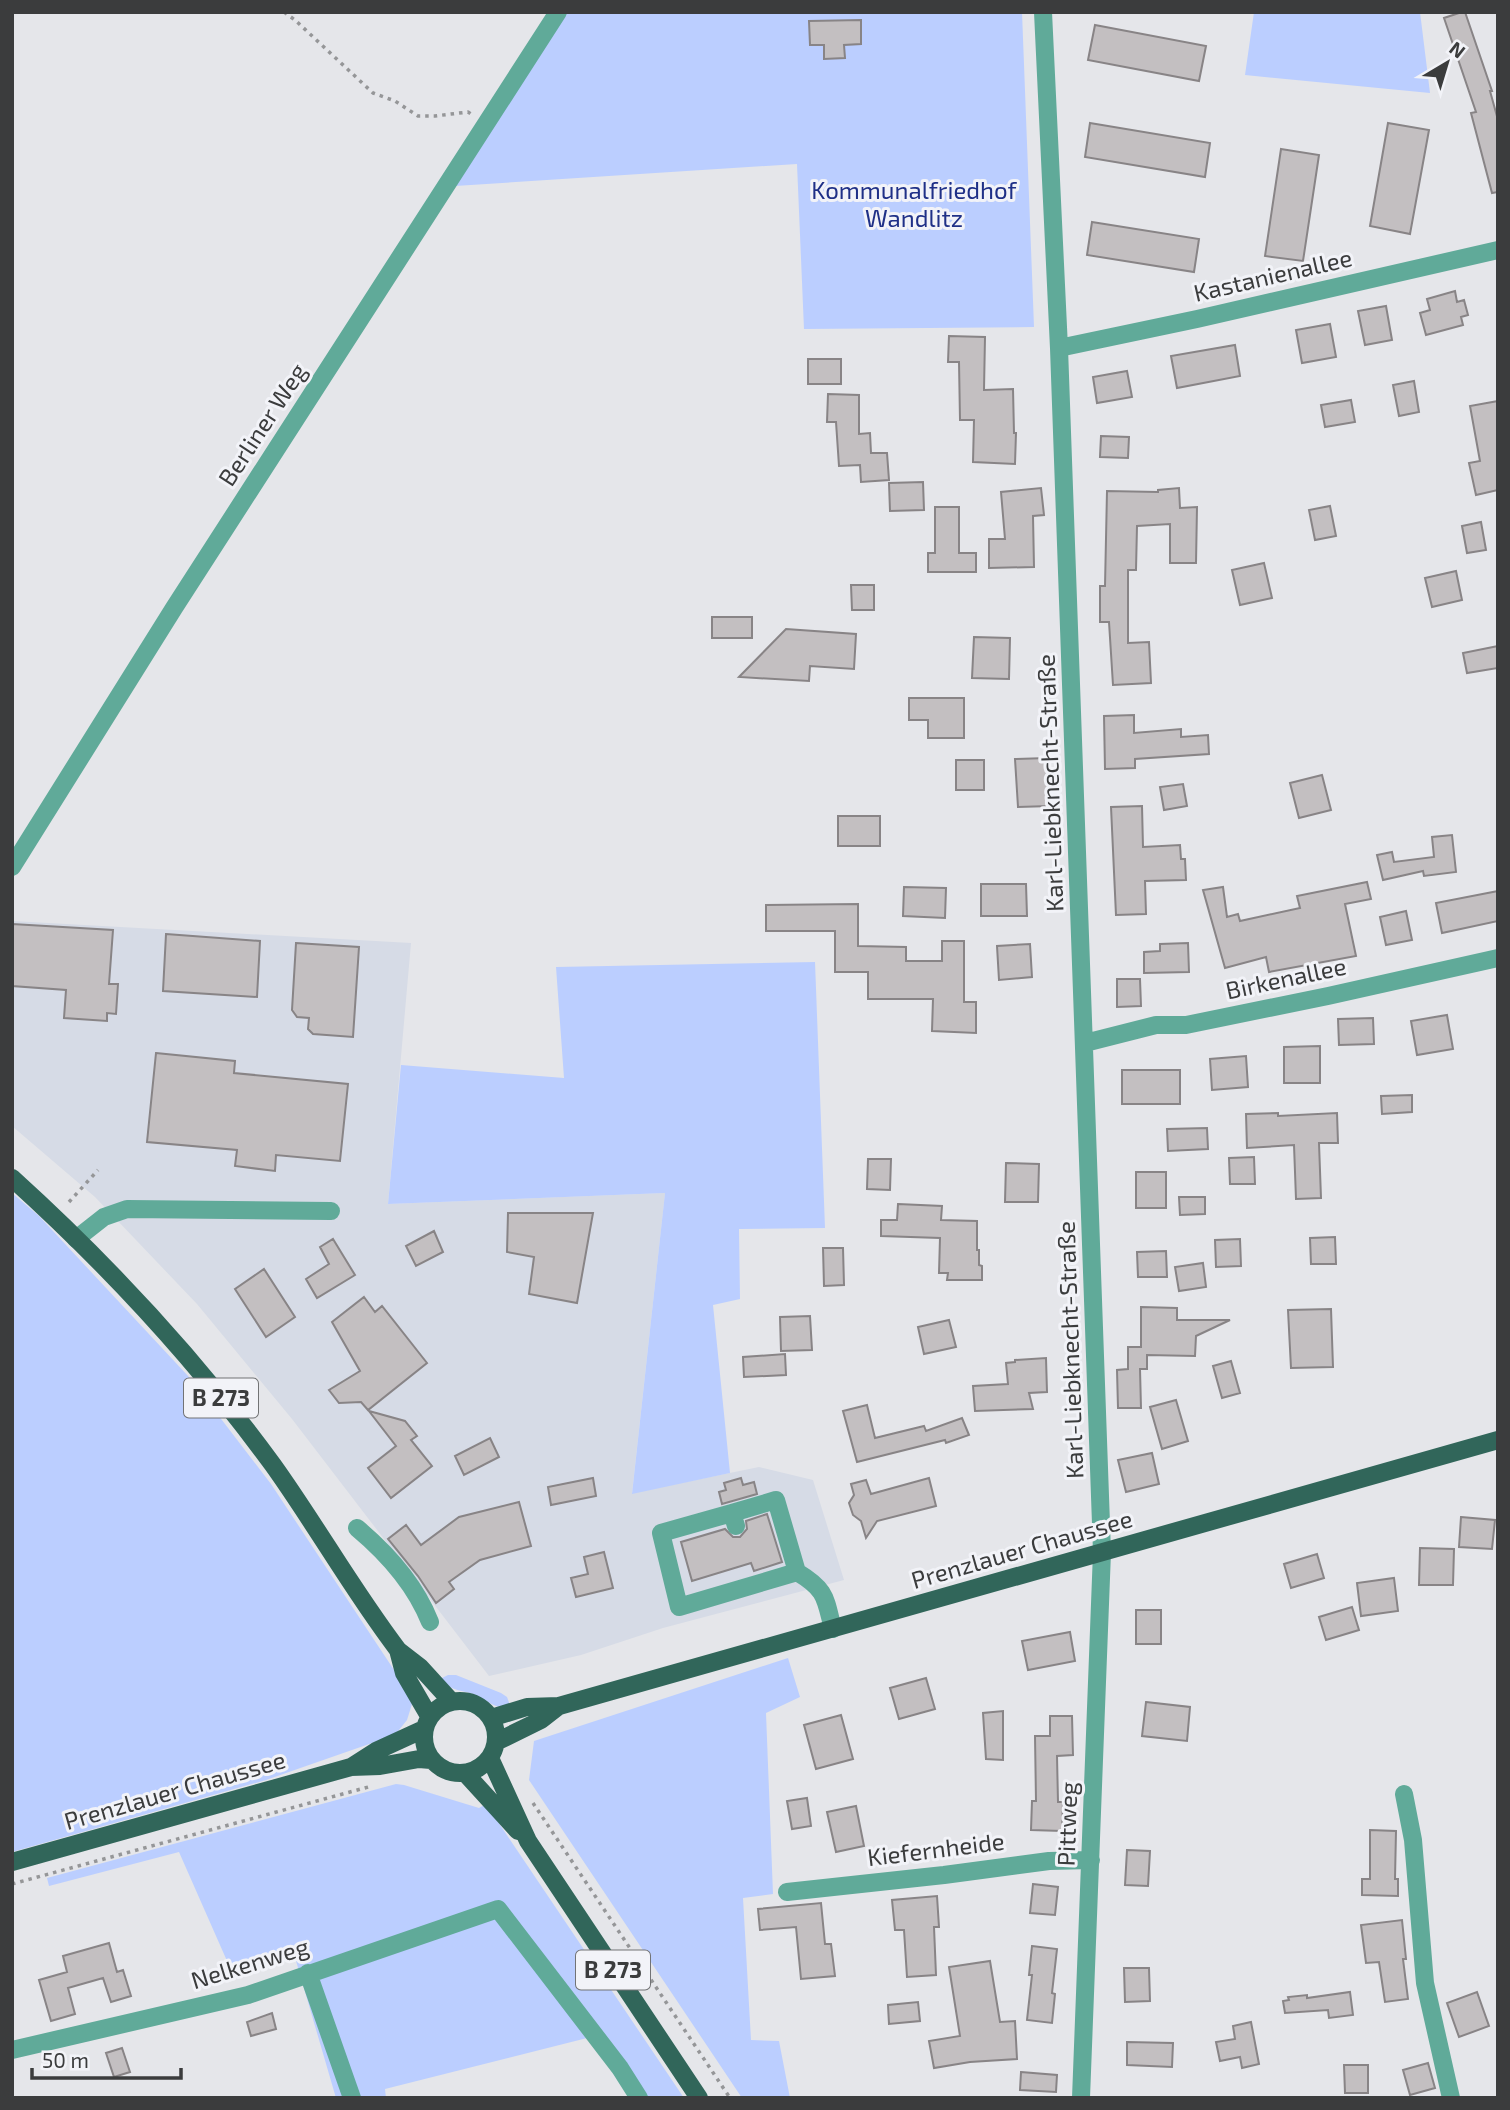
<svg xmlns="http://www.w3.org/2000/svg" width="1510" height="2110" viewBox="0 0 1510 2110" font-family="'Exo 2',sans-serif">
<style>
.built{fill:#d6dbe6}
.green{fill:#bbceff}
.building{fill:#c3bfc1;stroke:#888486;stroke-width:2}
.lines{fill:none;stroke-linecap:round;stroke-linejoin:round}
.path{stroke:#959698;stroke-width:3.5;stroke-dasharray:3.5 5;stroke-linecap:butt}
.minor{stroke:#60aa99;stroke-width:18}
.major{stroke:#31665a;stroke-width:18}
.labels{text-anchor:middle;stroke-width:6;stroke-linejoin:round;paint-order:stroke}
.shield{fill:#f2f3f8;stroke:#727375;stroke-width:2}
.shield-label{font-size:23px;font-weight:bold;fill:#3b3c3d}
.park-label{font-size:24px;fill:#1f3087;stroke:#f2f3f8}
.street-label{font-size:24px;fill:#3b3c3d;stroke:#f2f3f8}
</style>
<rect width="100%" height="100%" fill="#e5e6ea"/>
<path class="built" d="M12,921L411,943L388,1204L665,1193L632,1493L759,1467L813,1480L844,1580L663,1628L581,1655L489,1676L292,1419L197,1304L95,1197L12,1126Z"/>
<path class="green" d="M566,12H1022L1034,327L804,329L797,164L455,186Z
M1254,12H1420L1430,93L1245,75Z
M815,962L825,1228L739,1229L740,1299L713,1305L730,1473L632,1494L665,1193L388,1204L401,1065L564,1078L556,967Z
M12,1193L39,1216L189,1377L271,1484L402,1682L412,1704L407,1720L395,1735L266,1780L12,1852Z
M788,1658L800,1697L766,1713L773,1894L743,1898L751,2040L779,2041L790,2098H742L529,1780L534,1741Z
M448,1675H456L501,1693L507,1697L511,1708C494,1708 491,1703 478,1696C462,1689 454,1693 440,1679Z
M396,1784L404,1785L479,1808L486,1804L684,2098H647L599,2035L385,2089L386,2098H336L294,1954L231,1970L179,1852L49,1886L47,1878Z"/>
<path class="building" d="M1462,12H1465L1492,91H1490L1498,120V192L1492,193L1471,113L1476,112L1444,18Z
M861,20V44L844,45L845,58L824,59V45H810L809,21Z
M1095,25L1206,46L1199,81L1088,60Z
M1090,123L1210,143L1205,177L1085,157Z
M1388,123L1429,130L1410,234L1370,226Z
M1281,149L1319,155L1303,261L1265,256Z
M1092,222L1199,239L1194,272L1087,255Z
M1455,291L1457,302L1464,300L1468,315L1461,317L1463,325L1426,335L1420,313L1430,310L1427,299Z
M1386,306L1392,340L1365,345L1358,311Z
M1330,324L1336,357L1302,363L1296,330Z
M949,336L985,337L984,390L1013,389L1014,433H1016L1015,464L973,462L974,420H960L959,362H948Z
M1235,345L1240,376L1177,388L1171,356Z
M808,359H841V384H808Z
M1127,371L1132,397L1097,403L1093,377Z
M1414,381L1419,412L1399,416L1393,385Z
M828,394L859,395V434L870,433L871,453H887L889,480L861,482L860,465L839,466L836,422H827Z
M1351,400L1355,422L1325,427L1321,405Z
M1498,401V490L1476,495L1469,463L1480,461L1470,406Z
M1101,436L1129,437L1128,458L1100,457Z
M923,482L924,510L890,511L889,483Z
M1041,488L1044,515L1033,516L1034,567L989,568V539H1005L1001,492Z
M1179,488L1180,508L1197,507L1196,563H1170V524L1137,526L1136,570H1128V643L1149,642L1151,683L1113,685L1109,622H1100V586H1105L1107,491L1158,492V490Z
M1330,506L1336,536L1315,540L1309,510Z
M935,507H959V553H976V572H928V553H935Z
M1481,522L1486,550L1467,553L1462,526Z
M1264,563L1272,598L1240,605L1232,570Z
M1456,571L1462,600L1432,607L1425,578Z
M851,585H874V610H852Z
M712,617H752V638H712Z
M786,629L856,634L854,669L810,666L809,681L739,677Z
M974,637L1010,638L1009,679L972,678Z
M1498,646V668L1467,673L1463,653Z
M909,698H964V738H928V720H909Z
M1134,715V733L1181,729V737L1208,735L1209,754L1135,759V768L1105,769L1104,716Z
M1047,758L1050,806L1018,807L1015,759Z
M956,760H984V790H956Z
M1322,775L1331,810L1299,818L1290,783Z
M1183,784L1187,806L1164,810L1160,787Z
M1142,806L1143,847L1180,845L1181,859H1185L1186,880L1145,881L1146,914L1116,915L1111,807Z
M838,816H880V846H838Z
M1452,835L1456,872L1424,876L1423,871L1383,880L1377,855L1392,852L1394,862L1434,857L1432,837Z
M1367,882L1371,899L1345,904L1356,956L1269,972L1266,957L1225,968L1203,890L1223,887L1227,917L1238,914L1240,921L1300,908L1297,896Z
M981,884H1026L1027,916H981Z
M904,887L946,888L945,918L903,916Z
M1498,891V921L1442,933L1436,903Z
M858,904V946L906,947V961H942V941H964V1002H976V1033L932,1031L933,999H868V972H835V931H766V905Z
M1406,911L1412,940L1386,945L1380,917Z
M12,924L113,930L109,984H118L116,1014L107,1013V1021L64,1018L66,990L12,986Z
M166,934L260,941L257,997L163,991Z
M296,943L359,947L353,1037L313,1034L308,1029L309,1018L297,1017L292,1010Z
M1188,943L1189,972L1144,973V952L1160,951V944Z
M1030,944L1032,977L999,980L997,946Z
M1117,979H1140L1141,1006L1117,1007Z
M1447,1015L1453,1049L1417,1055L1411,1021Z
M1373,1018L1374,1044L1339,1045L1338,1019Z
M1320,1046V1083H1284V1047Z
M156,1053L235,1061L234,1073L348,1084L340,1161L276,1155L275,1171L235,1166L237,1150L147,1142Z
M1246,1056L1248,1087L1212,1090L1210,1059Z
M1122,1070H1180V1104H1122Z
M1412,1095V1112L1382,1114L1381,1096Z
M1278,1113V1116L1337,1113L1338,1143H1319L1321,1198L1296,1199L1294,1145L1247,1148L1246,1114Z
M1207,1128L1208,1149L1168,1151L1167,1129Z
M1254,1157L1255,1184H1230L1229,1158Z
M868,1159H891L890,1190L867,1189Z
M1006,1163L1039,1164L1038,1202H1005Z
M1136,1172H1166V1208H1136Z
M1179,1197H1205V1214L1180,1215Z
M898,1204L942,1206L941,1220L977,1221V1250H979V1265L982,1266V1280H947L948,1273H939L940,1238L881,1236V1220H897Z
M508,1213H593L577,1303L529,1294L534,1257L507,1252Z
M434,1231L443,1252L416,1266L406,1246Z
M1335,1237L1336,1264H1311L1310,1238Z
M333,1239L355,1275L317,1298L306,1279L329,1264L320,1247Z
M1240,1239L1241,1266L1216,1267L1215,1240Z
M823,1248H843L844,1285L824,1286Z
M1166,1251L1167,1277H1138L1137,1252Z
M1203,1263L1206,1287L1179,1291L1175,1267Z
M264,1269L295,1317L266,1337L235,1289Z
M364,1297L375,1312L382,1306L427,1363L368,1410L361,1402L339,1403L329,1390L360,1371L332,1322Z
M1141,1307L1177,1308V1320H1230L1196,1336L1195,1356L1147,1355V1369H1140L1141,1408H1118L1117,1370L1128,1369V1347H1141Z
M1331,1309L1333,1367L1291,1368L1288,1310Z
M810,1316L812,1350L781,1351L780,1317Z
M949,1320L956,1347L924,1354L918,1327Z
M785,1354L786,1375L744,1377L743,1357Z
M1046,1358L1047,1392L1029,1393L1033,1409L975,1411L973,1386L1008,1384L1006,1363L1015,1362V1360Z
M1231,1361L1240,1393L1222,1398L1213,1366Z
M1176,1400L1188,1441L1162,1449L1150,1407Z
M867,1405L875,1438L924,1426L926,1431L962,1418L969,1435L946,1443L945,1440L857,1462L843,1411Z
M369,1411L405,1421L417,1436L411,1440L432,1466L391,1498L368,1468L396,1446Z
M490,1438L499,1457L464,1475L455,1456Z
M1152,1453L1159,1484L1126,1492L1118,1460Z
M593,1478L596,1496L551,1505L548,1487Z
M741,1478L743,1485L754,1482L757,1494L722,1504L719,1492L726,1490L724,1483Z
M929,1478L936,1506L877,1521L866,1538L861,1521L853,1515L849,1503L854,1495L851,1484L866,1480L871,1494Z
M519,1502L531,1546L480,1560L449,1582L454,1589L436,1603L418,1576L388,1539L406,1525L421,1545L459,1517Z
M767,1514L782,1562L754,1571L751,1563L692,1581L681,1542L725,1529L733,1537H740L747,1529L746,1521Z
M1461,1517L1495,1520L1492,1549L1459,1547Z
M1420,1548L1454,1549L1453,1585H1419Z
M604,1552L613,1588L576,1597L571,1578L588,1574L584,1557Z
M1317,1554L1324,1578L1291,1588L1284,1564Z
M1394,1578L1398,1611L1361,1616L1357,1583Z
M1352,1607L1359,1630L1326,1640L1319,1617Z
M1136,1610H1161V1644H1136Z
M1070,1632L1075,1661L1028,1670L1022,1641Z
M926,1678L935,1709L899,1719L890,1688Z
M1146,1702L1190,1707L1187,1741L1142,1736Z
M1003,1711V1760L986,1759L983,1713Z
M841,1715L853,1759L816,1769L804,1725Z
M1050,1716H1072L1073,1755L1057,1756L1058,1802H1063L1062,1831L1031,1830L1032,1801H1036L1035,1736H1050Z
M807,1798L811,1826L792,1829L787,1801Z
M856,1806L864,1846L836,1852L827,1812Z
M1370,1830L1396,1831L1395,1879H1398V1896L1362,1895V1879H1370Z
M1127,1850L1150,1851L1148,1886L1125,1885Z
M1033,1884L1058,1887L1055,1915L1030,1913Z
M937,1896L939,1927H934L936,1975L907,1977L904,1930H895L892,1900Z
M821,1903L825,1944H831L835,1976L801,1979L796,1927L760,1930L758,1909Z
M1402,1920L1406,1959H1403L1408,1999L1385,2002L1379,1962L1366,1963L1361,1925Z
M109,1943L117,1972L123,1970L131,1996L111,2002L103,1978L68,1988L75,2014L51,2021L39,1980L67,1972L63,1956Z
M1032,1946L1057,1949L1052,1993L1055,1994L1052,2023L1027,2020L1032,1975H1029Z
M990,1961L1000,2022L1015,2021L1017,2059L970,2062L934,2068L929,2041L960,2036L949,1967Z
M1124,1968H1149L1150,2001L1125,2002Z
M1350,1992L1353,2015L1329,2018L1328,2010L1285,2013L1283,2001L1289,2000L1288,1997L1307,1995V1998Z
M1477,1992L1489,2026L1459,2037L1447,2003Z
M918,2002L920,2021L889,2024L888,2005Z
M272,2013L276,2029L251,2036L247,2022Z
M1251,2022L1259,2064L1242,2068L1240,2057L1220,2061L1216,2042L1235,2039L1233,2026Z
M1127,2042L1173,2043L1172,2067L1127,2065Z
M122,2048L130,2072L114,2077L106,2053Z
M1428,2063L1435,2088L1410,2095L1403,2070Z
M1344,2065H1368V2093H1345Z
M1021,2072L1057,2075L1056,2092L1020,2090Z"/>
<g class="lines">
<path class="path" d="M284,12L295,20L373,93L395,101L418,116H435L468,112L471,114
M69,1202L98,1170
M533,1803L730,2098
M12,1884L372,1786"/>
<path class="minor" d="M1043,12L1059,348L1102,1552L1081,2098
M1059,348L1197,319L1498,250
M12,867L174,608L558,12
M1085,1043L1156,1025H1186L1328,996L1498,958
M76,1239L104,1217L127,1209L331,1211
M732,1513L661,1533L679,1607L797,1572L776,1500L732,1513L736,1526
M357,1528C388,1554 415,1584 430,1622
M797,1572C827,1590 825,1598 833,1629
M1404,1794L1413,1840L1425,1983L1451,2098
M787,1892L944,1875L1049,1861L1091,1860
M308,1973L352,2098
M12,2050L248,1995L498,1909L620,2068L639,2098"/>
<path class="major" d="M12,1178C108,1265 197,1361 273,1465C316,1525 353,1591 398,1650L420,1667L451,1701
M398,1650L404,1673L429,1716
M424 1737a36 36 0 1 1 72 0a36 36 0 1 1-72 0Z
M491,1718L527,1707L559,1706L1498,1440
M496,1742L541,1720L559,1706
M490,1758L528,1841L699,2098
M351,1767L376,1751L424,1729
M465,1773L518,1831
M12,1862L351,1767L380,1766L419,1759L431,1760"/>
</g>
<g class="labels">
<g class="shield">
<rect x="184" y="1378.5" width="74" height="39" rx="5"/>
<rect x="576" y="1950.5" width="74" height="39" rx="5"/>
</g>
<g class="shield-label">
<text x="221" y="1406">B 273</text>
<text x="613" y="1978">B 273</text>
</g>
<g class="park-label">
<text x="914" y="199">Kommunalfriedhof<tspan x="914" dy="28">Wandlitz</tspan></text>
</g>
<g class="street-label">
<text transform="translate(1273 276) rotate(-13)" y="8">Kastanienallee</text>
<text transform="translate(263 425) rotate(-57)" y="8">Berliner Weg</text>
<text transform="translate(1051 783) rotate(-92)" y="8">Karl-Liebknecht-Straße</text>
<text transform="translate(1286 979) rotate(-12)" y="8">Birkenallee</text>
<text transform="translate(1071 1350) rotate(-92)" y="8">Karl-Liebknecht-Straße</text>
<text transform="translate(1022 1550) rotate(-16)" y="8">Prenzlauer Chaussee</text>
<text transform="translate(175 1791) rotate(-16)" y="8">Prenzlauer Chaussee</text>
<text transform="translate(1068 1824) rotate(-88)" y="8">Pittweg</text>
<text transform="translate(936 1850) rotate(-7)" y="8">Kiefernheide</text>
<text transform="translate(250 1964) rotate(-17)" y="8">Nelkenweg</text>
</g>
</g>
<rect width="1510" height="2110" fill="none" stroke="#3b3c3d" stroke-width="28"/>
<g transform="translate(1447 63) rotate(38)" stroke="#f2f3f8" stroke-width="5" paint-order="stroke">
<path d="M0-5L12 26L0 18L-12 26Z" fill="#3b3c3d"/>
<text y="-10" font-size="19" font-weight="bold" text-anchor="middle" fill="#3b3c3d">N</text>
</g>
<path d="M32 2068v10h149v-10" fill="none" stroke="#3b3c3d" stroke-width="3.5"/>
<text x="42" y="2068" font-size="21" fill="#3b3c3d" stroke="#f2f3f8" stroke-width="5" paint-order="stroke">50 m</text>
</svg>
